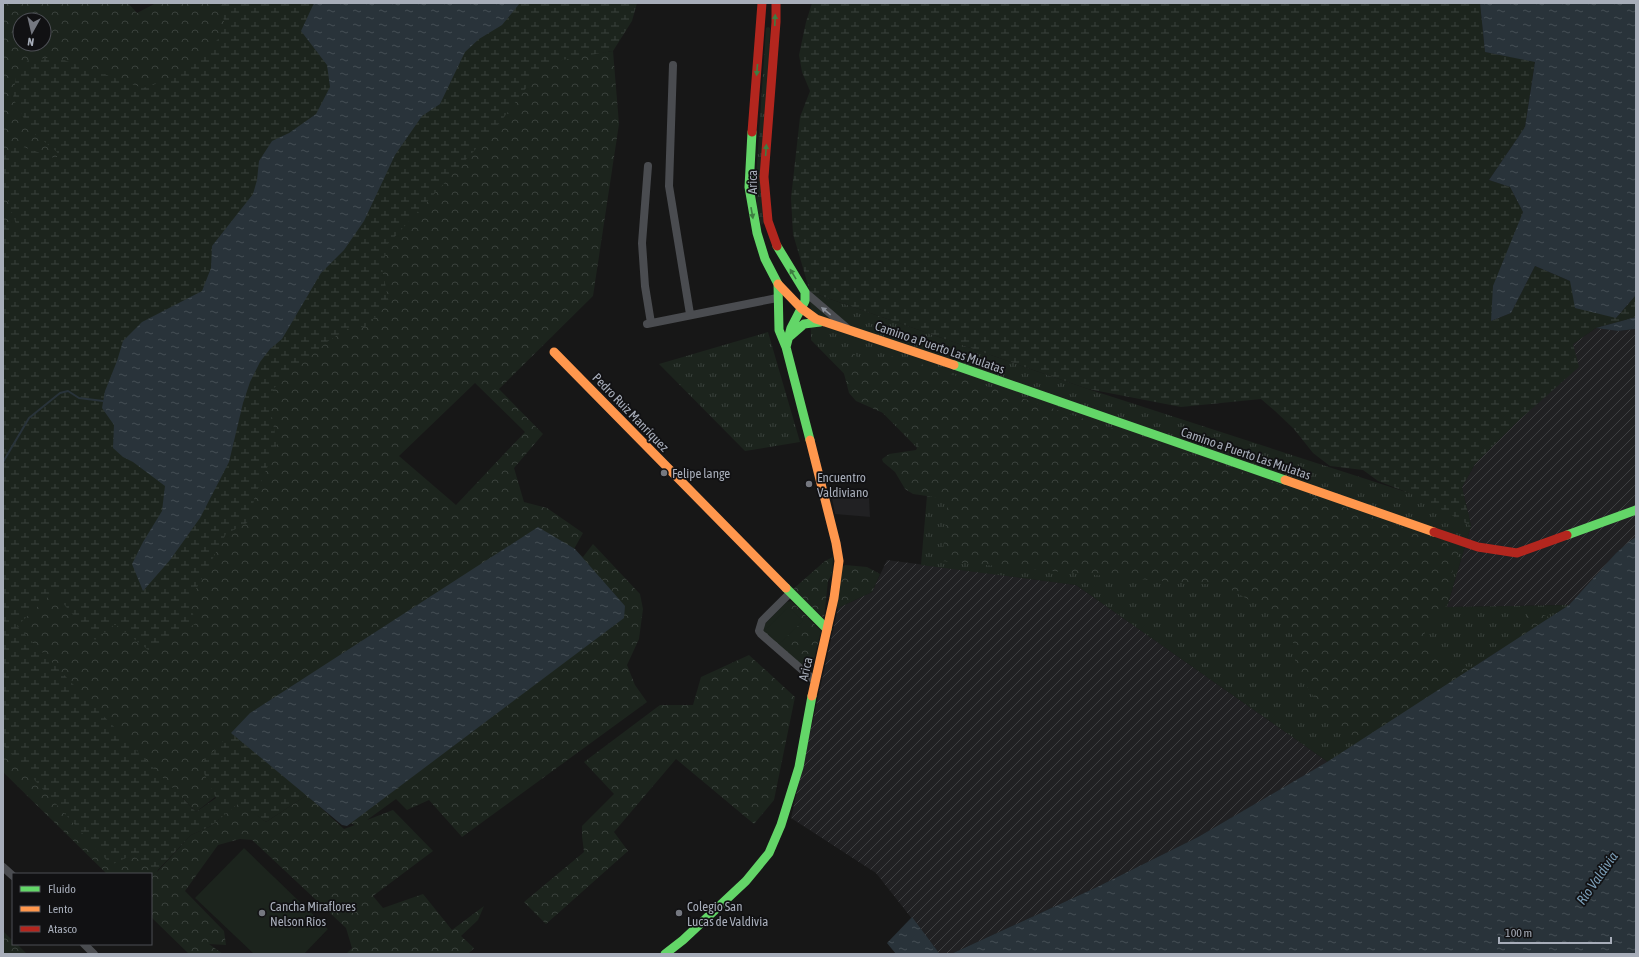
<svg xmlns="http://www.w3.org/2000/svg" width="1639" height="957" viewBox="0 0 1639 957" font-family="'Asap Condensed',sans-serif">
<style>
.built{fill:#212123}
.industrial{fill:url(#industrial-furrows)}
.grass{fill:url(#grass-tufts)}
.forest{fill:url(#forest-crowns);fill-rule:evenodd}
.wetland{fill:url(#wetland-marsh)}
.pitch{fill:#1c241d}
.water{fill:url(#water-ripples)}
.lines{fill:none;stroke-linecap:round;stroke-linejoin:round}
.stream{stroke:#29333a;stroke-width:2}
.street{stroke:#4a4c50;stroke-width:8}
.fast{stroke:#63d668;stroke-width:9}
.slow{stroke:#ff974d;stroke-width:9}
.jam{stroke:#b3261e;stroke-width:9}
.oneway{fill:#3e7d42}
.oneway2{fill:#8b909a}
.poi-dot{fill:#757880;stroke:#111113;stroke-width:1.5}
.labels{text-anchor:middle;stroke-width:3.5;stroke-linejoin:round;paint-order:stroke}
.street-label{font-size:13px;fill:#a7adb9;stroke:#111113}
.poi-label{font-size:13px;fill:#a7adb9;stroke:#111113;text-anchor:start}
.water-label{font-size:14px;font-style:italic;fill:#7b9db6;stroke:#111113}
</style>
<defs>
<pattern id="industrial-furrows" width="10" height="10" patternUnits="userSpaceOnUse"><rect width="10" height="10" fill="#212123"/><path d="M-1 1l2-2M0 10L10 0M9 11l2-2" fill="none" stroke="#3e3f41"/></pattern>
<pattern id="grass-tufts" width="24" height="20" patternUnits="userSpaceOnUse"><rect width="24" height="20" fill="#1c241d"/><path d="M3 7l-1-3M5 7V3M7 7l1-3M15 17l-1-3M17 17v-4M19 17l1-3" fill="none" stroke="#3a413c"/></pattern>
<pattern id="forest-crowns" width="20" height="18" patternUnits="userSpaceOnUse"><rect width="20" height="18" fill="#1c241d"/><path d="M2 6a3 3 0 1 1 6 0M12 15a3 3 0 1 1 6 0" fill="none" stroke="#3a413c"/></pattern>
<pattern id="wetland-marsh" width="20" height="14" patternUnits="userSpaceOnUse"><rect width="20" height="14" fill="#1c241d"/><path d="M1 5h8M5 5V1M11 12h8M15 12V8" fill="none" stroke="#3a413c"/></pattern>
<pattern id="water-ripples" width="26" height="14" patternUnits="userSpaceOnUse"><rect width="26" height="14" fill="#29333a"/><path d="M2 4q2-2 4 0t4 0M15 11q2-2 4 0t4 0" fill="none" stroke="#454e54"/></pattern>
</defs>
<rect width="100%" height="100%" fill="#171717"/>
<path class="built" d="M831,493L869,498L870,517L835,514Z"/>
<path class="industrial" d="M1596,328L1618,331L1636,329V537L1631,540L1616,553L1569,605L1447,607L1471,526L1462,487L1475,464L1518,421L1573,344Z
M887,560L1076,585L1328,762L1198,837L1097,887L951,954L939,953L876,873L791,818L838,608L872,592Z"/>
<path class="grass" d="M768,27L770,28L764,223L761,225L757,207L756,179L766,28Z
M810,292L1088,389L1468,512L1471,526L1447,607L1569,605L1328,762L1076,585L921,565L930,461L811,340Z
M768,332L800,442L745,451L659,364Z"/>
<path class="forest" d="M3,3H128L137,13L156,3H605L579,56L613,51L619,124L593,296L499,389L543,434L514,468L524,502L547,508L583,533L574,549L583,557L593,544L640,594L643,609L639,639L627,665L635,685L647,702L462,837L429,800L407,810L396,799L367,820L393,810L433,851L373,896L383,908L423,894L452,930L484,906L478,920L461,936L474,948L468,954H346L352,948L346,928L252,840L240,839L218,845L185,891L224,931L226,945L209,944L223,954H189L151,917V874H107L3,772ZM20,20H44V44H20ZM475,383L525,432L456,505L399,456ZM271,753L346,822L355,825L344,829L307,795L266,822L239,802L211,826L191,835L157,872L183,798L196,812Z
M846,352C854,351 857,360 865,360C882,360 887,353 906,359L1075,416L1249,474L1457,546L1460,550L1452,573L1450,596L1445,608L1426,630L1424,635L1426,644L1430,648L1456,666L1474,667L1496,654L1518,635L1524,627L1529,609L1566,624L1364,746C1341,731 1303,690 1296,664C1292,649 1295,635 1288,622L1228,588L1207,584H1194L942,561L948,499L913,494L905,489L895,472L883,462L882,459L889,454L916,450L919,444L914,436L899,420L856,401L849,393L841,362L842,356Z
M833,557L832,574L828,581L824,618L792,590L825,561Z
M845,565L867,567L880,574L872,592L838,608L837,605L842,567Z
M791,601L821,631L811,671H807L763,632L764,625L787,602Z
M749,655L795,697L774,800L754,824L676,759L614,832L628,851L546,924L524,902L584,852L582,836V826L614,794L584,762L660,705H693L701,677Z
M3,931L13,941V944H17L27,954H3Z"/>
<path class="wetland" d="M222,3H637L632,21L613,51L545,63L498,125L388,244L382,268L389,303L365,327L349,328L327,342L274,388L270,406L277,445L257,491L247,523L226,534L189,602L196,623L152,653L115,624L95,640L53,592L17,626L196,812L216,798L200,765L231,733L307,795L266,822L239,803L211,826L191,835L156,872L132,855L111,865L3,745V222L17,227L3,186L4,156L15,144L57,159V152L30,130L13,98L16,77L28,60L55,57L143,88L171,79L200,58L219,38L224,23Z
M812,3H1480L1485,52L1535,61L1525,127L1489,180L1510,187L1523,212L1512,242L1491,321L1511,313L1535,266L1570,281L1616,318L1636,295V317L1596,328L1573,344L1579,367L1518,421L1475,464L1462,487L1471,526L1419,497L1378,481L1363,470L1330,466L1313,453L1294,429L1275,411L1261,399L1181,407L1088,389L810,292L793,234L791,198L800,117L810,91L802,72L799,55L806,22Z"/>
<path class="pitch" d="M789,607L803,621L779,644L765,630Z
M244,848L328,929L304,954H254L195,898Z"/>
<path class="water" d="M314,3H520L502,25L479,39L465,52L440,104L422,116L395,155L364,221L344,250L321,273L282,339L270,349L260,362L250,382L243,403L229,462L200,518L170,560L143,591L132,564L143,542L162,511L165,486L133,462L123,457L113,448L114,425L102,408L105,391L117,361L123,341L142,322L202,291L211,268L212,246L253,194L257,180L259,161L272,141L289,133L316,114L330,87L327,65L301,31Z
M1480,3H1636V295L1616,318L1575,308L1570,281L1535,266L1511,313L1491,321L1493,286L1523,212L1510,187L1489,180L1525,127L1535,62L1485,52Z
M1636,317L1635,329L1618,331L1596,328Z
M538,527L575,549L625,606L624,618L347,826L342,825L231,733L250,713Z
M1636,537V954H951L1097,887L1198,837L1327,762L1569,605L1616,553L1631,540Z
M912,917L939,953L945,954H896L887,943Z"/>
<g class="lines">
<path class="stream" d="M3,462L29,418L60,393L68,391L79,398L103,401"/>
<path class="street" d="M673,65L669,186L690,314
M648,166L642,243L645,286L651,323
M805,292L847,328
M647,324L777,298
M790,593L762,621L759,631L761,634L815,681
M3,867L13,876
M84,944L94,954"/>
<path class="fast" d="M752,132L749,187L757,233L765,259L778,284L779,330L786,347L810,440
M777,246L805,292V301L791,328L786,347
M789,337L804,324L820,322
M954,365L1285,480
M1567,535L1636,510
M786,588L827,629
M665,954L683,940L746,881L769,853L781,825L799,767L812,696"/>
<path class="slow" d="M778,284L801,308L816,319L954,365
M554,352L786,588
M810,440L836,543L839,561L834,598L812,696
M1285,480L1434,532"/>
<path class="jam" d="M776,3V22L764,177L768,221L777,246
M752,132L762,3
M1434,532L1478,547L1517,553L1567,535"/>
</g>
<defs><path id="oneway-solid" d="M-6-.8H1V-3.2L6.5 0L1 3.2V.8H-6Z"/></defs>
<g class="oneway">
<use href="#oneway-solid" transform="translate(775 20) rotate(-88)"/>
<use href="#oneway-solid" transform="translate(757 70) rotate(95)"/>
<use href="#oneway-solid" transform="translate(766 150) rotate(-86)"/>
<use href="#oneway-solid" transform="translate(752 213) rotate(80)"/>
<use href="#oneway-solid" transform="translate(793 274) rotate(-121)"/>
</g>
<use class="oneway2" href="#oneway-solid" transform="translate(826 311) rotate(-141)"/>
<g class="poi-dot">
<circle cx="664" cy="473" r="4"/>
<circle cx="809" cy="484" r="4"/>
<circle cx="262" cy="913" r="4"/>
<circle cx="679" cy="913" r="4"/>
</g>
<g class="labels">
<g class="street-label">
<text transform="translate(752 182) rotate(-90)" y="5">Arica</text>
<text transform="translate(940 347) rotate(19)" y="5">Camino a Puerto Las Mulatas</text>
<text transform="translate(631 412) rotate(46)" y="5">Pedro Ruiz Manríquez</text>
<text transform="translate(1246 453) rotate(19)" y="5">Camino a Puerto Las Mulatas</text>
<text transform="translate(805 669) rotate(-77)" y="5">Arica</text>
</g>
<g class="poi-label">
<text x="672" y="478">Felipe lange</text>
<text x="817" y="482">Encuentro<tspan x="817" dy="15">Valdiviano</tspan></text>
<text x="270" y="911">Cancha Miraflores<tspan x="270" dy="15">Nelson Ríos</tspan></text>
<text x="687" y="911">Colegio San<tspan x="687" dy="15">Lucas de Valdivia</tspan></text>
</g>
<g class="water-label">
<text transform="translate(1597 878) rotate(-55)" y="5">Río Valdivia</text>
</g>
</g>
<rect width="1639" height="957" fill="none" stroke="#a7adb9" stroke-width="8"/>
<rect x="12" y="873" width="140" height="72" fill="#111113" stroke="#4d4f55"/>
<rect x="20" y="886" width="20" height="6" fill="#63d668" stroke="#4d4f55"/>
<text x="48" y="893" font-size="12" fill="#a7adb9">Fluido</text>
<rect x="20" y="906" width="20" height="6" fill="#ff974d" stroke="#4d4f55"/>
<text x="48" y="913" font-size="12" fill="#a7adb9">Lento</text>
<rect x="20" y="926" width="20" height="6" fill="#b3261e" stroke="#4d4f55"/>
<text x="48" y="933" font-size="12" fill="#a7adb9">Atasco</text>
<g transform="translate(32 32) rotate(188)"><circle r="19" fill="#111113" stroke="#4d4f55"/>
<path d="M0-3L7 15L0 10L-7 15Z" fill="#757880"/>
<text y="-6" font-size="11" font-weight="bold" text-anchor="middle" fill="#a7adb9">N</text>
</g>
<path d="M1499 937v6h112v-6" fill="none" stroke="#a7adb9" stroke-width="2"/>
<text x="1505" y="937" font-size="12" fill="#a7adb9" stroke="#111113" stroke-width="3" paint-order="stroke">100 m</text>
</svg>
